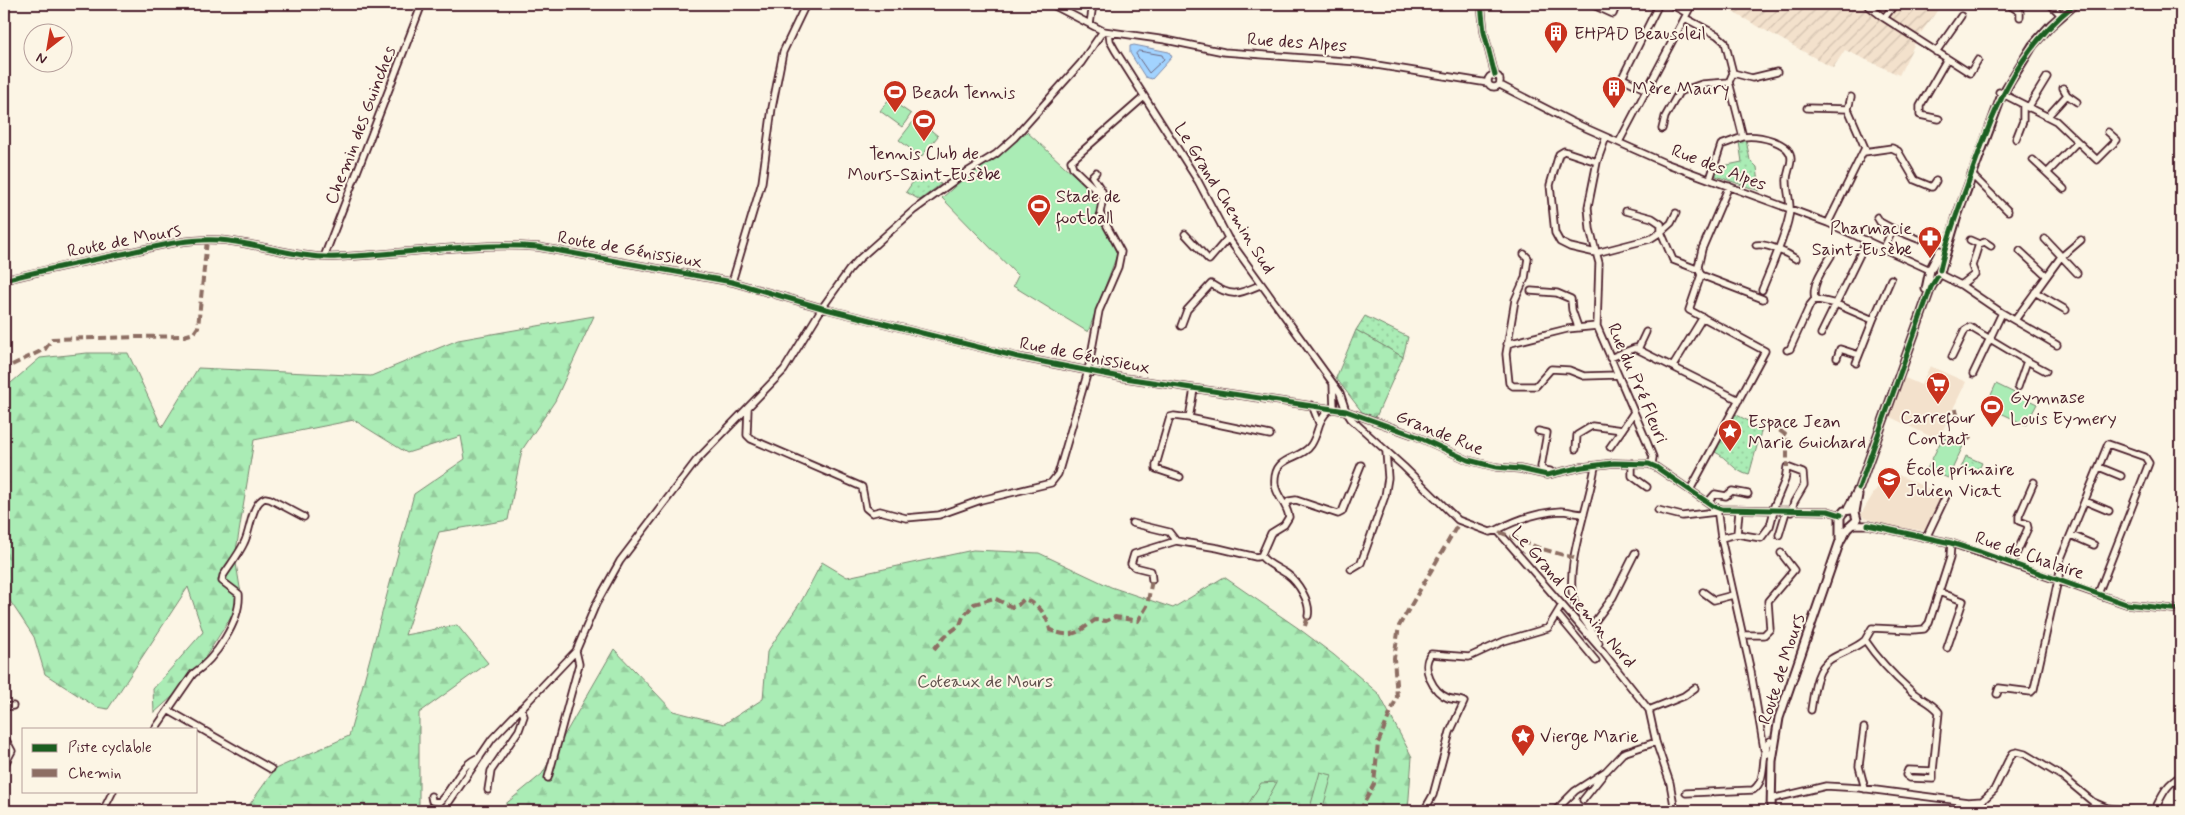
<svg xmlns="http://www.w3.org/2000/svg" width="2185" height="815" viewBox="0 0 2185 815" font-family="Mynerve,sans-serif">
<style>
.built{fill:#f3e1cc}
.industrial{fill:url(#industrial-furrows)}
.grass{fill:url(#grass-dots);stroke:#7a8670}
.forest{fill:url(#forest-firs);stroke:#7a8670}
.cemetery{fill:url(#cemetery-stones);stroke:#7a8670}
.garden{fill:#aaecb5;stroke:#7a8670}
.water{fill:#a2d3ff;stroke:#7f8baa}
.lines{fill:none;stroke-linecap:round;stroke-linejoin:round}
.shore{stroke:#6d6780;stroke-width:1}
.minor-casing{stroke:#4a1f2b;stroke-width:9}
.major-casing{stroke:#4a1f2b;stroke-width:11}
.minor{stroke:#fcf5e5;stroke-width:5.5}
.major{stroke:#fcf5e5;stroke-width:7}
.quiet{stroke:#8d6e63;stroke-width:4;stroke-dasharray:8 4;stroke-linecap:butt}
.cycleway-casing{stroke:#fcf5e5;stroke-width:8}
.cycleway{stroke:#1b5e20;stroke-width:5}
.labels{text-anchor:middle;stroke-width:4;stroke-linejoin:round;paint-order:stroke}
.poi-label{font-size:18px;fill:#4a1f2b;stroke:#fcf5e5;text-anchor:start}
.street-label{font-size:18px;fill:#4a1f2b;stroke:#fcf5e5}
.park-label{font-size:18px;fill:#62524e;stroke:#fcf5e5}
</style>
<defs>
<pattern id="industrial-furrows" width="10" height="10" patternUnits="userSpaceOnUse" patternTransform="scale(1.25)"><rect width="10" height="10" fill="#f3e1cc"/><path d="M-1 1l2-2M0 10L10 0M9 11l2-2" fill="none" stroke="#d2c1af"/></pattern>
<pattern id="grass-dots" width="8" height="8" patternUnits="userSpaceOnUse" patternTransform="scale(1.25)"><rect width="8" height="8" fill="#aaecb5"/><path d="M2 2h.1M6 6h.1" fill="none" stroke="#94ca9c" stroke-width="1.8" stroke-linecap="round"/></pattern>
<pattern id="forest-firs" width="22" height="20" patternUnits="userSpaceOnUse" patternTransform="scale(1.25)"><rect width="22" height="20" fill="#aaecb5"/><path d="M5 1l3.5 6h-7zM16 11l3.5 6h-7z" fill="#94ca9c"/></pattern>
<pattern id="cemetery-stones" width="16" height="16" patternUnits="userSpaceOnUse" patternTransform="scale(1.25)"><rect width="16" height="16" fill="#aaecb5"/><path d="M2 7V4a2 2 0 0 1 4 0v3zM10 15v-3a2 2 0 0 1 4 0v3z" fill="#94ca9c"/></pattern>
</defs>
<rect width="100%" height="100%" fill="#fcf5e5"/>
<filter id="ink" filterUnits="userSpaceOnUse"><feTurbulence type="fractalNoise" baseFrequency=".02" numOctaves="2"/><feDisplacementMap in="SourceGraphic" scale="10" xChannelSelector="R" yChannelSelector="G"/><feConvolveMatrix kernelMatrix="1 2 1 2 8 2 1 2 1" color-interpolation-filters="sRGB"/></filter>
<g filter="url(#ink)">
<path class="built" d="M1930,366L1966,382L1938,440L1890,417L1900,384L1905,378L1921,385Z
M1888,470L1942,495L1925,531L1891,526L1864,518L1861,514Z"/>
<path class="industrial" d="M1718,4H1942L1918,37L1899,75L1845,50L1833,68Z"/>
<path class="grass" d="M1746,140L1750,160L1757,167L1760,191L1716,176L1715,172L1718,167L1742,162L1739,142Z
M919,173L941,184L920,200L906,192Z
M1365,316L1408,337L1403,357L1356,330Z
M1735,414L1762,428L1749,475C1734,472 1728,458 1715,452Z
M1966,456L1982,463L1976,475L1961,468Z"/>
<path class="forest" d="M594,316L555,401L522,450L508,520L439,532L405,635L457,625L488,663L419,713V811H245L275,769L349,736L414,494L465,459L461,436L407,453L354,420L254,440L235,557L242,600L190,681L154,713L153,689L203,632L188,587L108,709L96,707L45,674L34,637L4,592V389L40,358L87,353H128L162,427L198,368L371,376L458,340Z
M973,550L1039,553L1111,587L1173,608L1224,577L1298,628L1334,655L1379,694L1412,757L1408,811H497L542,774L614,649L673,711L724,724L763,699L767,652L802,600L822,562L847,577Z"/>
<path class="cemetery" d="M1356,330L1403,357L1376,417L1362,412L1336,378Z"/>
<path class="garden" d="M889,99L911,114L902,127L880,111Z
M916,118L938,136L921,157L899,140Z
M1027,132L1098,197L1117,255L1088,332L1013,286L1018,276L942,198L964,178Z
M1996,384L2037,404L2026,425L1986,406Z
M1943,437L1963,446L1948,478L1927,469Z
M1320,772L1332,775L1322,811H1309Z
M1277,782L1261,811H1244L1261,783Z"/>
<path class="water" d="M1134,45L1169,52L1172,57L1152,79L1145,77L1130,53V46Z"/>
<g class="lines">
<path class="shore" d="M1139,51L1162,55L1164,59L1149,73L1136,54Z"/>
<g class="minor-casing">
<path id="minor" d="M1051,4L1103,31L1166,40L1224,52L1358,62L1488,83
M1481,4L1484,32L1495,75
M1591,4L1613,14L1617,4
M1670,4L1687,13
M1866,4L1884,18L1970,73L1978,60
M2008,4L2020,12V17
M2050,4L2061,15
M1685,18L1717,35L1725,42L1733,73L1729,82L1743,137C1757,135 1791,141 1791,159C1791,167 1786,174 1787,182C1787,191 1790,200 1790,209C1789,228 1770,270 1762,290
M1884,18L1895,4
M1090,24L1093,4
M1109,32L1110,41L1115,50L1198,181L1228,238L1340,393L1346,411L1351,419L1404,467L1458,520L1490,532L1497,530L1603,652L1649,710L1656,742L1670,783L1675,811
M1936,52L1961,16
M1733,73L1752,78L1777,72
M1488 81a6 6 0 1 1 12 0a6 6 0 1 1-12 0Z
M1500,85L1570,121L1665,163L1828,223L1930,270
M2063,88L2067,95L2077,102
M1647,90L1622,78L1659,4
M1999,92L2056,121L2097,160L2117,140L2108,132
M1807,108L1848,109L1865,148L1828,223
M2028,108L2047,77
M1848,109L1851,97
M2048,116L2067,95
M1939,119L1920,115V106L1947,59
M1662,129L1665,117L1679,92L1702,84L1729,82
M1606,137L1597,162L1588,207L1590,229L1599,263L1597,326L1647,442L1653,457L1652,464
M2016,139L2023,121V105
M1619,142L1692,4
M1864,152L1892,148L1898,151L1915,180L1932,187L1936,181
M2033,160L2047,173
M1597,162L1564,151L1559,154L1550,185L1555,233L1560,242L1570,247L1596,253L1650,239L1661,232L1673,260L1699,270
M1096,172L1092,176L1102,191L1103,197
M1971,174L2008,211
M1710,179L1721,145L1743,137
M2064,189L2047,173L2077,142
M1626,211L1652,218L1661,224V232L1671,223L1676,213
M1877,217L1880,222L1893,229L1884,248
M1893,229L1918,239
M1185,234L1209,260L1228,238
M2045,239L2077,273
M1970,240L1979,244L1985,242L1991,246
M1756,245C1767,243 1787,253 1796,259
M2020,251L2047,276
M1524,254L1528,258L1525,278L1515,300L1506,354L1509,383L1513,386H1536L1551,369L1569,370L1584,376L1617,375
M324,257L422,4
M1939,274L1961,285L2002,313L2057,345
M1701,275L1763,299
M4,280C43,270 83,262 122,254C154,247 186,238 219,240C259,243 297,259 338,257C405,254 471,242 538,247L732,282L822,308L1018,357L1125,378L1346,411L1416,436L1468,460L1496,467L1520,469L1547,475L1582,467L1614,463L1649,464L1656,467L1713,506L1721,509L1828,511L1841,515
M732,282L762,182L772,108L783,52L806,4
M1961,285L1975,274L1972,266L1979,244
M1531,291L1557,293L1571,299L1572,310L1578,327
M2035,292L2066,310
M1815,299C1811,285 1823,269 1831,256
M2015,320L2060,258L2081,240
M1181,326L1187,310L1211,284C1232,298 1239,294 1260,285
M1821,334L1867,240
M1507,344L1567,329L1597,326
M1638,349L1646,332
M1787,350L1790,349L1810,305L1815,299L1836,304L1873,320L1891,279
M1952,357L1965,330L1970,327L2027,361L2018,387
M1610,358L1635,348L1739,400
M1837,358L1840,349L1859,355
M2027,361L2046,371
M1856,363L1873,320
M1673,366L1703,317
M1973,374L2002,313
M1333,384L1334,409
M1312,405L1319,423
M748,408L747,435L751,439L862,487L866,508L872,513L880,511L906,518L939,515L981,500L1051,483L1058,474L1088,371L1099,311L1118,267L1121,252L1100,213L1103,197L1073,168L1071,161L1144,97
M1189,418L1270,435
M1538,431L1547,433L1541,467L1543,470L1550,471
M1610,447L1622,430
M1576,449L1577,435L1592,426L1622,430L1634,412
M1632,463V476L1647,487
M1595,466C1590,503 1562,570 1575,604C1581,619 1593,630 1599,643
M2099,467L2121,476
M1180,477L1156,469V465L1170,417L1174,416L1189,418L1194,389
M1690,490L1765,351L1689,310L1701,275L1698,267L1702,249L1729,186
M2085,501L2109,511
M1708,502L1715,494L1726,496L1732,491L1748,494
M1286,505L1289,501L1296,500L1338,514L1342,512L1361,465
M1717,508L1721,538L1751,672L1764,749L1772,756
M1658,510L1682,516L1716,512
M1772,511L1785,480L1787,467L1803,473L1804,485L1794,502L1791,512
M1132,523L1169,532L1176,541
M1854,525H1868L1951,543L2126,604L2181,610
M1497,530C1516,520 1539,512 1561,511C1568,511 1576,514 1584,514
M1737,534L1761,538L1770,526L1774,511
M1779,535L1786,512
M2071,535L2094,545
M1721,538L1737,534L1739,511
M1926,538L1946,496
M1261,556C1267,564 1278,568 1287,574C1298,582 1311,602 1308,616
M2012,563L2028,528L2027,524L2019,521V516L2034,482
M1351,569L1361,563L1385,496L1388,478L1386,452
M1152,580L1151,571L1135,567L1131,564L1134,554L1176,541L1218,548L1256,557L1261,556L1271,533L1284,525L1289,517C1287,504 1277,497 1275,485C1272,454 1301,461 1311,445C1320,431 1316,422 1330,409
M1703,592L1714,600L1733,595
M1939,592L1963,601L1947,648
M1557,614L1596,661
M1590,628L1613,597L1635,553
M1743,635H1764L1770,629L1768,601L1794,570L1781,553
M1997,694L1999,688L2031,692L2034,689L2060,571L2059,563L2108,444L2145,457L2149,463L2098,594
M4,707L13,706
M168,710L271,769
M1649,710L1684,696L1695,688
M1811,710C1814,693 1815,669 1831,659C1842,652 1855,649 1865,640
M1864,728L1859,766L1865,789
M155,729L193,674C215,659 241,621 239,594L222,581L223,576C230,565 239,554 244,543C251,530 251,503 265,498L270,499L304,517
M4,736L12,751L4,766
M1933,771V779L1910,778L1906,775L1908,770L1933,771L1939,712C1931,702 1920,699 1911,691C1894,676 1877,658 1865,640L1872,628L1913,630L1924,629L1929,623L1950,558L1951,543
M548,778L579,664L576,651
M488,790L491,771L519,730L524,716L521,708
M1686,793L1753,790C1769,779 1759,753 1770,741
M431,796L432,801L439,802C454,789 460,763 480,757
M1771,799L1826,786L1860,788L1968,802L1982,801L1994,790L2008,761L2013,753L2017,752L2025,754L2063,777L2093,802L2107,808L2133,811
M1583,800L1603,775
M103,811L113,791
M443,811L492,739L576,651L596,604L620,561L696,461L784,370L822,308L849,270L859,259L914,210L962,175L996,154L1014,138L1081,63L1103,31
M1424,811L1433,795L1450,732L1464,702C1459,699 1453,700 1448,698C1433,692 1420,667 1431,654L1469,657L1504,641L1548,628L1562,605
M1555,811L1575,791L1606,771L1623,753L1656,742
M2154,811C2162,796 2165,785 2181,776"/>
</g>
<g class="major-casing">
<path id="major" d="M4,5L5,4
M1926,289L1930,270L1940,251
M1848,509L1859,488L1931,287L1940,273L1957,216L2002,95L2033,45L2051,25L2075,4
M1840,538V517L1844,511L1851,510
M1771,811L1772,761L1779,718L1840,541L1847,529L1857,520L1855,512L1858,495"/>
</g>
<use href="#minor" class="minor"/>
<use href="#major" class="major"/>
<path class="quiet" d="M12,365L45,349L52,339L184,336L194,333L198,327L207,240
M1956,409L1957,415
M1770,423L1787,436V467
M1968,437L1971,439
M1499,532L1539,548L1574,558
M1305,626L1308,616
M934,649L945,636L960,625L963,617L974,604L994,598L1012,607L1018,605L1024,599C1039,604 1047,615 1050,630C1073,639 1077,633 1095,620L1106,621L1115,617L1138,621L1147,606L1152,580
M1360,811L1374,784L1378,743L1397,697L1394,658L1399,626L1457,526"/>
<g class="cycleway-casing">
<path id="cycleway" d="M1481,4L1484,32L1495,75
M1940,270C1946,241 1957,213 1967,186C1992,115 2014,52 2075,4
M4,280C43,270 83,262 122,254C154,247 186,238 219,240C259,243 297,259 338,257C405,254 471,242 538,247L732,282L822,308L1018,357L1125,378L1346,411L1416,436L1468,460L1496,467L1520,469L1547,475L1582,467L1614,463L1649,464L1656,467L1713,506L1721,509L1828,511L1841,515
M1859,488L1931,287L1937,277
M1868,525L1951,543L1980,552L2126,604L2181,610"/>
</g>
<use href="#cycleway" class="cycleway"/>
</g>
</g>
<defs>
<g id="building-pin" transform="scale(1.25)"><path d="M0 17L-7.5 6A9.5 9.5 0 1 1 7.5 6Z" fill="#c8321e" stroke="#fcf5e5"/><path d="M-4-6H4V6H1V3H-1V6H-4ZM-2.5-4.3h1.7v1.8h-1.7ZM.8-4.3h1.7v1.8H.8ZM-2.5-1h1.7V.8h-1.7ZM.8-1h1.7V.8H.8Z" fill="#fff"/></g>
<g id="stadium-pin" transform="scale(1.25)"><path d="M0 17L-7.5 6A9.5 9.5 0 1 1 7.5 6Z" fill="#c8321e" stroke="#fcf5e5"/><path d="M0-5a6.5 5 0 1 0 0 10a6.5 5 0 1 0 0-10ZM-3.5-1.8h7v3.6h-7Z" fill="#fff"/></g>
<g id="pharmacy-pin" transform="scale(1.25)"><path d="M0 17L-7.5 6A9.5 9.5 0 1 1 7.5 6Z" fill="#c8321e" stroke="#fcf5e5"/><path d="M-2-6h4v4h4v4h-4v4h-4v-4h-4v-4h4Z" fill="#fff"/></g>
<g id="supermarket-pin" transform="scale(1.25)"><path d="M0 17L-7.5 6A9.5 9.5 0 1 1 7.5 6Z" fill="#c8321e" stroke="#fcf5e5"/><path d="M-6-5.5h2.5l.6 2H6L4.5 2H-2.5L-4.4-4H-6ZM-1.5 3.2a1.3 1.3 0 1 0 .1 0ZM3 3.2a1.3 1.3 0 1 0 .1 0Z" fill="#fff"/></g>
<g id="sight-pin" transform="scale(1.25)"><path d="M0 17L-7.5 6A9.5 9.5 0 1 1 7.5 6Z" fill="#c8321e" stroke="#fcf5e5"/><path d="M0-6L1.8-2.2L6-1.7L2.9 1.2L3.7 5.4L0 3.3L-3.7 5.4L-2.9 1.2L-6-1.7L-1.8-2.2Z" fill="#fff"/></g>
<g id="school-pin" transform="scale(1.25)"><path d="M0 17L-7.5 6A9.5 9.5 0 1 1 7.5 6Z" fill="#c8321e" stroke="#fcf5e5"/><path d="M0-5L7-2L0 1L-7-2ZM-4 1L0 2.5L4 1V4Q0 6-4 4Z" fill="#fff"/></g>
</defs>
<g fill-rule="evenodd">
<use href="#building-pin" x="1556" y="33"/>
<use href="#building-pin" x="1614" y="88"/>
<use href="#stadium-pin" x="895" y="92"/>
<use href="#stadium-pin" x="924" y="121"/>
<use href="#stadium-pin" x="1039" y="206"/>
<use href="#pharmacy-pin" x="1930" y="238"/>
<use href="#supermarket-pin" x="1938" y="384"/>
<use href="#stadium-pin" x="1992" y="407"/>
<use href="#sight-pin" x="1730" y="431"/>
<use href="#school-pin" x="1889" y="479"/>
<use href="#sight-pin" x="1523" y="736"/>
</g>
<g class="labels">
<g class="poi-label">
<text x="1574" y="39">EHPAD Beausoleil</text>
<text x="1632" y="94">Mère Maury</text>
<text x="912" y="98">Beach Tennis</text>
<text x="924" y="159" text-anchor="middle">Tennis Club de<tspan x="924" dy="21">Mours-Saint-Eusèbe</tspan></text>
<text x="1056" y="202">Stade de<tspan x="1056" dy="21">football</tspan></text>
<text x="1912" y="234" text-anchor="end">Pharmacie<tspan x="1912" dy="21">Saint-Eusèbe</tspan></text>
<text x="2010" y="403">Gymnase<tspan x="2010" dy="21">Louis Eymery</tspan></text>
<text x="1938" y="423" text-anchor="middle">Carrefour<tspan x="1938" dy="21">Contact</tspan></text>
<text x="1748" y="427">Espace Jean<tspan x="1748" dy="21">Marie Guichard</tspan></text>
<text x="1906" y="475">École primaire<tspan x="1906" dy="21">Julien Vicat</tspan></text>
<text x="1540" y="742">Vierge Marie</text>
</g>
<g class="street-label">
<text transform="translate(1297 42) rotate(4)" y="6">Rue des Alpes</text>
<text transform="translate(360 125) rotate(-69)" y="6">Chemin des Guinches</text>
<text transform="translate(1719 167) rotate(21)" y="6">Rue des Alpes</text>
<text transform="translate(1225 198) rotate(58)" y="6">Le Grand Chemin Sud</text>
<text transform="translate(124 240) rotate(-11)" y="6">Route de Mours</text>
<text transform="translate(630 249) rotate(10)" y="6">Route de Génissieux</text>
<text transform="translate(1085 355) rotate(11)" y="6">Rue de Génissieux</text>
<text transform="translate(1638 383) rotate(67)" y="6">Rue du Pré Fleuri</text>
<text transform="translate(1440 432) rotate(22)" y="6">Grande Rue</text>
<text transform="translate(2030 555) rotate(19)" y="6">Rue de Chalaire</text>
<text transform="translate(1574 597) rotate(49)" y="6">Le Grand Chemin Nord</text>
<text transform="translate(1781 669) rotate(-72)" y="6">Route de Mours</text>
</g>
<g class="park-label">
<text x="985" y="687">Coteaux de Mours</text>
</g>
</g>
<rect width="2185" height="815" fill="none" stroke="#fcf5e5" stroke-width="20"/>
<rect x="10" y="10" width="2165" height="795" fill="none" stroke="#4a1f2b" stroke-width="2" filter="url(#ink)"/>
<rect x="22" y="728" width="175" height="65" fill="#fcf5e5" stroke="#b59f9b"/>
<rect x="32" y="744" width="25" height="8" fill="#1b5e20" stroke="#b59f9b"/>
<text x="68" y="752" font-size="15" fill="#4a1f2b">Piste cyclable</text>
<rect x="32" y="769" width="25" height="8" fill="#8d6e63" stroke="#b59f9b"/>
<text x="68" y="778" font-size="15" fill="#4a1f2b">Chemin</text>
<g transform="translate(48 48) rotate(211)"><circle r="24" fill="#fcf5e5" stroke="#b59f9b"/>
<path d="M0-4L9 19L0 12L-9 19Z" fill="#c8321e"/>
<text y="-8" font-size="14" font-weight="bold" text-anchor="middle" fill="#4a1f2b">N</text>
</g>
</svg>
